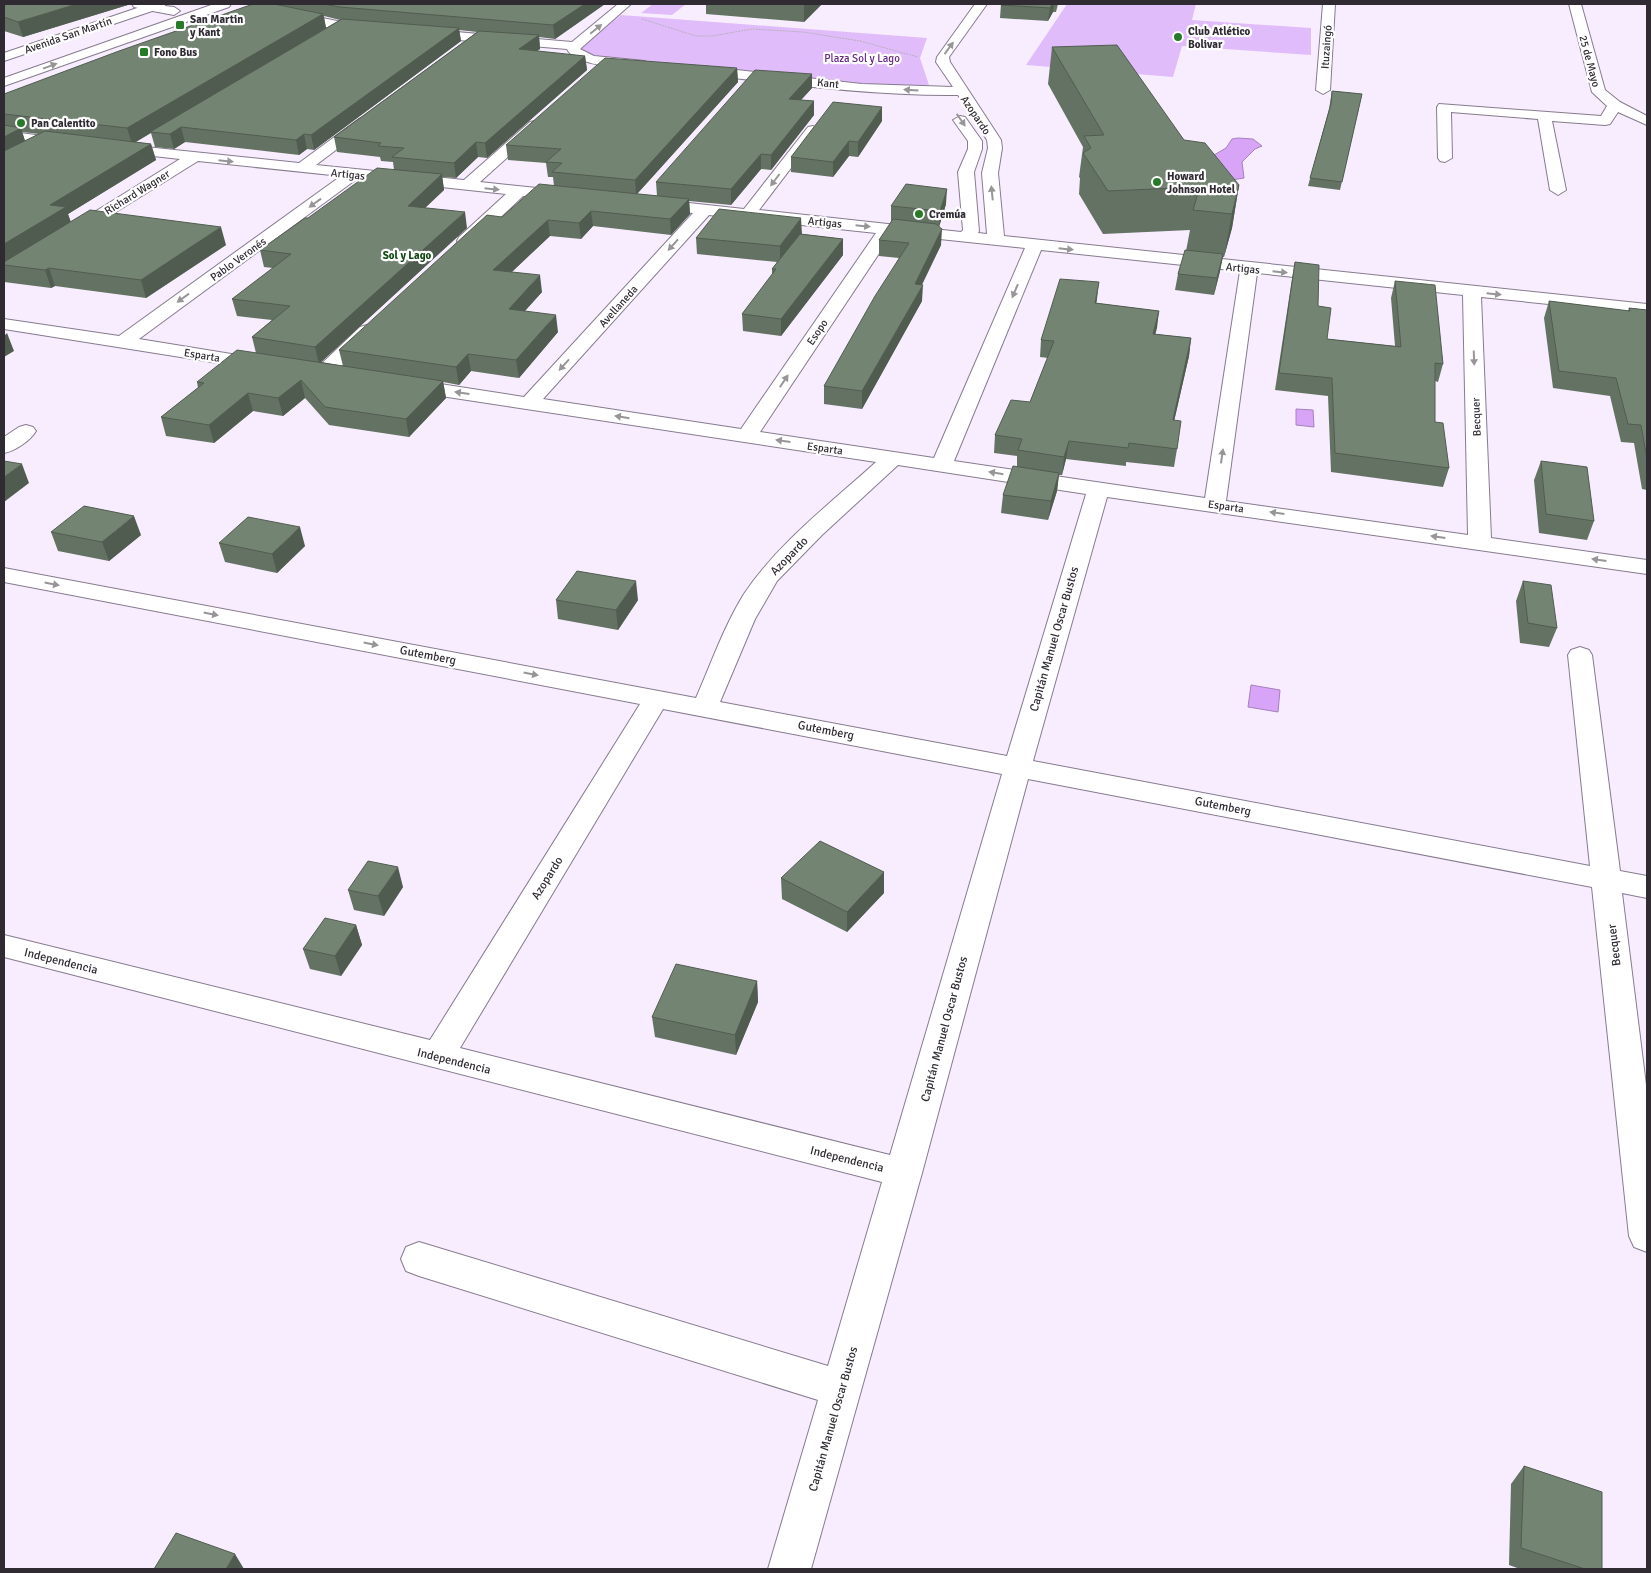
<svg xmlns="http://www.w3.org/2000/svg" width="1651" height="1573" viewBox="0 0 1651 1573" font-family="Signika,sans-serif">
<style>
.green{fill:#e1bcfa}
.water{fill:#d8a4f8;stroke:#a680bd}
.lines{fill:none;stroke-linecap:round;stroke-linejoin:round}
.minor-casing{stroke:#877b8f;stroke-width:2}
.secondary-casing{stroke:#877b8f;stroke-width:2}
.primary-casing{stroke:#877b8f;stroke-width:2}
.path{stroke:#b8b0bf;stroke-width:1;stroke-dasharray:2 1;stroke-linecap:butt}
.minor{fill:#fff;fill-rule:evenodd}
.secondary{fill:#fff;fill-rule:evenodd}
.primary{fill:#fff;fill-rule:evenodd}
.wall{fill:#647263;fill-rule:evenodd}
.shaded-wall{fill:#515c50}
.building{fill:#748473;stroke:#515c50}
.oneway{fill:#989599}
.poi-dot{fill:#277b28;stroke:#fff;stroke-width:2}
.labels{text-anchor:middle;stroke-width:4.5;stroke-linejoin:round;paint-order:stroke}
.far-poi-label{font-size:11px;font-weight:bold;fill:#302b33;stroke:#fff;text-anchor:start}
.far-street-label{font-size:11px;fill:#302b33;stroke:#fff}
.far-park-label{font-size:11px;fill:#652585;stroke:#fff}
.far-neighbourhood-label{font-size:11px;font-weight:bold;fill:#144a15;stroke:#fff}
.street-label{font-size:12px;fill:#302b33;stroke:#fff}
</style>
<rect width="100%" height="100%" fill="#f7edff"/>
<path class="green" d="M653,4H686L672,15L641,13Z
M1067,4H1196L1192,20L1311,28V55L1182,46L1173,77L1026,65Z
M621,15L927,38L920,58L929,85L918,87L853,83L588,56L580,51V47Z"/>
<path class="water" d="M1238,138L1253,139L1262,146L1255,149L1242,162L1244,178L1226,181L1214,155L1226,148L1232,139Z
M1296,409L1313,410L1314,427L1296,425Z
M1251,685L1280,690L1278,712L1248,707Z"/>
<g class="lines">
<g class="minor-casing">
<path id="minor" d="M132,4H152L157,7L151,11L134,7Z
M618,4H631L580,49L594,56L645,61L647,64L645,67C629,71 573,65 567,49L422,37L416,33L422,29L572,42Z
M975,4H987L949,57L950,62L1001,140L1002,148L998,173L1004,236L1647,304V314L1481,297L1491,538L1647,560V574L1107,497L1033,761L1590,866L1568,655L1571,650L1580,647L1589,650L1592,655L1620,871L1647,876V898L1622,893L1647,1093V1252L1634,1247L1629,1236L1592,887L1028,779L922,1173L811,1569H768L818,1400L419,1276L406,1271L401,1259L406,1247L419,1242L828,1366L882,1182L4,957V935L430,1040L640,704L4,582V568L696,698C711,664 724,626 744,594C778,543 831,503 876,462L408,391L401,389L398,385L401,381L408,379L524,397L693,213L646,207L644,204L646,201L652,199L744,209L808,127L813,126L820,130L759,210L961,232L963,230L958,172L968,149V141L953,120L960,116L965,117L982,141V149L974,172L979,231L978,233L987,234L982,173L988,148L987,140L958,95C871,96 786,84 700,74L693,70L700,66L862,84L953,87L936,62L937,57ZM709,215L876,233L741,429L543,399ZM892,234L1025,248L934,458L760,432ZM1041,250L1240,271L1205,498L954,461ZM1257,273L1463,295L1468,535L1226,501ZM898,465L1086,494L1007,756L720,702L755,619L777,581L822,535ZM663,709L1002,774L890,1155L460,1048Z
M1323,4H1335L1330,90L1323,94L1316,90Z
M1569,4H1581L1605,90L1620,102L1647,116V125L1618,112L1610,124L1605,125L1552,121L1566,190L1558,195L1550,190L1538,119L1451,112L1452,158L1445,162L1440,161L1438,158L1437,107L1439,104L1601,116L1607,106L1592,92Z
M288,11L342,22L369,24L375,28C366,39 299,21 284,18L282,15L284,12Z
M364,118L369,119L371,122L369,125L316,165L464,180L530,122L535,121L542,125L540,128L480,182L566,191L574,196L566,201L523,196L471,245H459L457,241L459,237L506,194L358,178L139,339L269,360L272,364L269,368L262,370L4,329V319L119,336L341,176L198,161L79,235H67L65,232L67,229L180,159L117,152L110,148L112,145L117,144L299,163L359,119Z
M4,131L67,139L74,143L67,147L4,139Z
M367,325L374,327L376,331L374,335L330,377H316L313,373L316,369L360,327Z
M26,425L33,427L36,431C30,441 15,451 4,453V437L19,427Z"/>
</g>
<g class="secondary-casing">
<path id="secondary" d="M149,4H166L164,7L4,61V53Z"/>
</g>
<g class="primary-casing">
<path id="primary" d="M147,4L174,7L180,11L174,15L147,10L145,7Z
M214,4H231L229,7L4,86V78Z"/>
</g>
<path class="path" d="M642,19L696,36H712L752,29L803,32L860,41L918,57"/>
<use href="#minor" class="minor"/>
<use href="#secondary" class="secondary"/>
<use href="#primary" class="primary"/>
</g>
<path class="wall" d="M4,4H131L23,37L4,31Z
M282,4H605L555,39L539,37L540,49L537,51L585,56L587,70L487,158L478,157L456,178L442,177L444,190L425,208L467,228L321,362L343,366L339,350L502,217L554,186L553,177H548L546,163L508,160L506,145L737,68L738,82L637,194L657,196L656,182L812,74V88L801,100L814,101V115L771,170L761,169L731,205L689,201L690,214L671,235L593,226L581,239L550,236L511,272L542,292L525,311L558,332L519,378L471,371L459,385L443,382L446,398L409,437L329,425L305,398L283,416L253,411L214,443L166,436L161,417L198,388L197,382L256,353L252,337L272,320L237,316L232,299L273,268L264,267L260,250L308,218L394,170L393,162L381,161L380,157L337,152L334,137L477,32L459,30L461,41L314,150L307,149L299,155L185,142L174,149L155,147L151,133L136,142L151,144L156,160L68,214L71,222L226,245L146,298L55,286L51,288L4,282V94L283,5ZM324,16L340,20L326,28ZM22,132L39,134L25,141Z
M706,4H822L804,22L706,14Z
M1001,4H1058L1056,12H1053L1048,21L1000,18Z
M1052,47L1184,140L1239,185L1232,228L1224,257H1223L1220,271L1214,295L1175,290L1178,274L1186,251L1190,230L1103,234L1079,194L1080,178L1079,177L1083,147L1048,84Z
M1332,91L1362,94L1340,190L1308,186L1329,109Z
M882,121L858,157L849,156L833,177L791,172V157Z
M946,204L939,227L941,245L922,285V301L862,409L824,404V386L899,258L879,256V240L892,222H891V206Z
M802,234L843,239V255L781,336L743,331L742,314L772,275V269L777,262L697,254L696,238Z
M1295,262L1318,306L1327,339L1395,346L1391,298L1395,281L1443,364L1438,382L1435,381V422L1449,468L1443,487L1331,472L1328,396L1275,390L1292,279Z
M1097,299L1096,303L1159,311L1155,334L1191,338L1189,356L1174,421L1177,449L1174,467L1126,462V466L1066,459L1062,475H1059L1057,491L1048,520L1001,513L1003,495L1017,466V456L994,453L995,435L1030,402L1048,358L1040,357L1041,340Z
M1549,301L1628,311L1629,308L1647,310V490L1642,489L1634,443L1621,442L1610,396L1553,388L1544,318Z
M1541,461L1594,521L1587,540L1539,533L1534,480Z
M51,532L141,535L109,561L58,551Z
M219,543L305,546L277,573L225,562Z
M1523,581L1557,628L1549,647L1520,643L1516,601Z
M556,600H638L618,630L558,619Z
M781,878L884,893L847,932L782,899Z
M403,887L384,916L354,910L348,890Z
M356,925L362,945L341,976L310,969L303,949Z
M757,981L758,1002L736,1055L655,1037L652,1017Z
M1524,1466L1602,1569H1520L1509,1565L1511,1484Z"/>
<path class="shaded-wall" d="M77,4H131L23,37L18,22Z
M585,4H605L555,39L553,25Z
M804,4H822L804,22Z
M1052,4H1054L1053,12L1048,21L1050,8Z
M323,14L326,28L132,144L127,128Z
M459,28L461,41L314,150L311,135Z
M539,35L540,49L521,63L519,49Z
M585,56L587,70L487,158L485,143Z
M737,68L738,82L636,195L635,180Z
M812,74V88L789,113V99Z
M814,101V115L771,170V155Z
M882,107V121L858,157V142Z
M181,127L185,142L174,149L170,134Z
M21,128L26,144L4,156V137Z
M304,134L307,149L299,155L296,140Z
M849,141V156L833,177V162Z
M476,142L478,157L456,178L454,163Z
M151,144L156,160L68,214L71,224L4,265V244L50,205Z
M761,154V169L731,205V189Z
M442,174L444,190L411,221L408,206Z
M1239,185L1232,228L1224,257L1232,214Z
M947,189L946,204L939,227L940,211Z
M689,199L690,214L671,235L670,219Z
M591,211L593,226L581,239L579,223Z
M465,212L467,228L319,364L315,347Z
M801,218L802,234L780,263V246Z
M548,220L550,236L496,287L493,270Z
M221,227L226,245L146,298L141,280Z
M942,229L941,245L914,300L915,284Z
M843,239V255L781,336V319Z
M1223,254L1220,271L1214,295L1217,278Z
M49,268L55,286L51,288L45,270Z
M540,275L542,292L511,326L509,309Z
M1099,282L1097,299L1093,320L1095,303Z
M923,285L922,301L862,409V391Z
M1159,311L1157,328L1151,351L1153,334Z
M556,315L558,332L519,378L516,360Z
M7,333L14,351L4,357V336Z
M1191,338L1189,356L1170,439L1173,420Z
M468,354L471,371L459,385L456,367Z
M301,380L305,398L283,416L278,398Z
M443,381L446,398L409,437L406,419Z
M248,393L253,411L214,443L209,425Z
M1069,441L1066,459L1062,475L1064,457Z
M22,464L29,483L4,502V477Z
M1059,473L1057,491L1048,520L1051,501Z
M134,516L141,535L109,561L102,542Z
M300,527L305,546L277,573L272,554Z
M636,581L638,600L618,630L616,610Z
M398,867L403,887L384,916L378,896Z
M884,872V893L847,932V912Z
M356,925L362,945L341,976L335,956Z
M757,981L758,1002L736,1055L735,1035Z
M235,1554L244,1569H226Z"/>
<path class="building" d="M4,4H77L18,22L4,17Z
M253,4H274L323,14L127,128L4,114V94L119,51Z
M323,4H585L553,25L340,7Z
M1001,4H1052L1050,8L1001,5Z
M342,19L459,28L311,135L304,134L296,140L181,127L170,134L150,132Z
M479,31L539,35L519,49L585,56L485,143L476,142L454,163L392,157L404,148L378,146L381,143L334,137Z
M1117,45L1184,140L1205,143L1239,185L1232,214L1193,210L1200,187L1108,191L1083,153L1091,148L1084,136L1104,135L1052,47Z
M605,58L737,68L635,180L552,172L562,163L546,162L561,149L506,145Z
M755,70L812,74L789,99L814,101L771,155L761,154L731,189L656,182Z
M1332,91L1362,94L1342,182L1310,178L1331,104Z
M833,102L882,107L858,142L849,141L833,162L791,157Z
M4,125L21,128L4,137Z
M45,131L151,144L50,205L66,207L4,244V151Z
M377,168L442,174L408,206L465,212L315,347L252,337L290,306L232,299L291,254L260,250L305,218H308Z
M539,184L689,199L670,219L591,211L579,223L548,220L493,270L540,275L509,309L556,315L516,360L468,354L456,367L339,350L487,215L502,217Z
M906,184L947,189L940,211L891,206Z
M719,209L801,218L780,246L696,238Z
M90,210L221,227L141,280L49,268L45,270L4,265V262Z
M893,219L936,224L942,229L915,284L923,285L862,391L824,386L875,296L909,243L879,240Z
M800,234L843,239L781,319L742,314L776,269H772Z
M1185,250L1223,254L1217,278L1178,274Z
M1295,262L1319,265L1318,306L1331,308L1327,339L1401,347L1395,281L1435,285L1443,364L1435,363V422L1443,423L1449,468L1335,453L1332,378L1279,373Z
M1060,279L1099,282L1095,303L1159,311L1153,334L1191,338L1173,420L1181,421L1177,449L1129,443L1128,448L1069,441L1064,457L1018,450L1022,439L995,435L1011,400L1030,402L1054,341L1041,340Z
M1549,301L1630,311L1629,308L1647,310V459L1641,425L1628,424L1616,378L1559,371Z
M237,350L443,381L406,419L325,407L301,380L278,398L248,393L209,425L161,417L204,383L197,382Z
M4,461L22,464L4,477Z
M1541,461L1587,467L1594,521L1546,514Z
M1013,466L1059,473L1051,501L1003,495Z
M84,506L134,516L102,542L51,532Z
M248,517L300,527L272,554L219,543Z
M577,571L636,581L616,610L556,600Z
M1523,581L1551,585L1557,628L1528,623Z
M820,841L884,872L847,912L781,878Z
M368,861L398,867L378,896L348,890Z
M325,918L356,925L335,956L303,949Z
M676,964L757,981L735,1035L652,1017Z
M1524,1466L1602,1492V1569H1585L1521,1548Z
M176,1533L235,1554L226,1569H154Z"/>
<defs><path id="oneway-solid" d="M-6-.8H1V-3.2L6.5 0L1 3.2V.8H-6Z" transform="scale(1.25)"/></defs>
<g class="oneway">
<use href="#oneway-solid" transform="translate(596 29) rotate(-39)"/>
<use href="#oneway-solid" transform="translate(949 48) rotate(-54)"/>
<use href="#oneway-solid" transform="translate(50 66) rotate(-20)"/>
<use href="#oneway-solid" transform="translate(911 90) rotate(-176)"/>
<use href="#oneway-solid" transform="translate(961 120) rotate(55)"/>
<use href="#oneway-solid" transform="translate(226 161) rotate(6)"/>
<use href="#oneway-solid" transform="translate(775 180) rotate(127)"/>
<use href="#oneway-solid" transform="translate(492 189) rotate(6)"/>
<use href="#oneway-solid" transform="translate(992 193) rotate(-96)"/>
<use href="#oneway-solid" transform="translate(315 203) rotate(144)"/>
<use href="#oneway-solid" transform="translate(863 226) rotate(6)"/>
<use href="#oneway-solid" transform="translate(673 245) rotate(132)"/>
<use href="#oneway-solid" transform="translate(1066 249) rotate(6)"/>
<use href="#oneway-solid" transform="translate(1280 272) rotate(6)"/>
<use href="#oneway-solid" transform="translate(1015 291) rotate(113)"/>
<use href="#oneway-solid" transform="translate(1494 294) rotate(6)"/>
<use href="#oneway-solid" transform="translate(183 298) rotate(144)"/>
<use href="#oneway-solid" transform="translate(1474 358) rotate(88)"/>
<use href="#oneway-solid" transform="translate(564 365) rotate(132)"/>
<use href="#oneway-solid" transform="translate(784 381) rotate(-56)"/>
<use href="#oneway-solid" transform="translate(462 393) rotate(-172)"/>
<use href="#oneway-solid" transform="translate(622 417) rotate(-171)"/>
<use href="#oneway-solid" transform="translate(783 441) rotate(-172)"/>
<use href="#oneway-solid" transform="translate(1222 456) rotate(-82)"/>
<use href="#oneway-solid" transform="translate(996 473) rotate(-171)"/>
<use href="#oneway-solid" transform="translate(1277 513) rotate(-172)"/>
<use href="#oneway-solid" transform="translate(1438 537) rotate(-172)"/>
<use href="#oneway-solid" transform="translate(1599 560) rotate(-172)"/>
<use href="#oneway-solid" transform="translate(52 584) rotate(11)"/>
<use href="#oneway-solid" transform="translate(211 614) rotate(11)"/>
<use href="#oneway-solid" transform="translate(371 644) rotate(11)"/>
<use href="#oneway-solid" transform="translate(531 674) rotate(11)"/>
</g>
<g class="poi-dot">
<rect x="175" y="20" width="10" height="10" rx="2.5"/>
<circle cx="1178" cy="37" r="5"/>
<rect x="139" y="47" width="10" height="10" rx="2.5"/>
<circle cx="21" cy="123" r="5"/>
<circle cx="1157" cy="182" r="5"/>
<circle cx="919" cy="214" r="5"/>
</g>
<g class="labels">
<g class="far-poi-label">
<text x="190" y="23">San Martin<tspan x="190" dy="13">y Kant</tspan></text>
<text x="1188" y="35">Club Atlético<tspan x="1188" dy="13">Bolivar</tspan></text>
<text x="154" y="56">Fono Bus</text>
<text x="31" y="127">Pan Calentito</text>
<text x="1167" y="180">Howard<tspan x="1167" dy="13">Johnson Hotel</tspan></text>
<text x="929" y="218">Cremúa</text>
</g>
<g class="far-street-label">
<text transform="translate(68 35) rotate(-19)" y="4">Avenida San Martín</text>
<text transform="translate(1326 47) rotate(-86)" y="4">Ituzaingó</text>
<text transform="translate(1590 61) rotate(75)" y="4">25 de Mayo</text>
<text transform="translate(828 83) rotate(6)" y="4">Kant</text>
<text transform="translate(976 115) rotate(56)" y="4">Azopardo</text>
<text transform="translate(348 174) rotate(6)" y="4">Artigas</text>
<text transform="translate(137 192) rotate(-32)" y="4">Richard Wagner</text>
<text transform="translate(825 222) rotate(6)" y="4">Artigas</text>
<text transform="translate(238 259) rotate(-36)" y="4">Pablo Veronés</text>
<text transform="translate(1243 268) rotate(6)" y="4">Artigas</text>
<text transform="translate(618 306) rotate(-48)" y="4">Avellaneda</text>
<text transform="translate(817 332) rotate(-56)" y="4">Esopo</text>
<text transform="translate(202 355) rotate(9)" y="4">Esparta</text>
<text transform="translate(1476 417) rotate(-92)" y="4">Becquer</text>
<text transform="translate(825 448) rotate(8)" y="4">Esparta</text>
<text transform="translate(1226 506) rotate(8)" y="4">Esparta</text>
</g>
<g class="far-park-label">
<text x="862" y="62">Plaza Sol y Lago</text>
</g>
<g class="far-neighbourhood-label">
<text x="407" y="259">Sol y Lago</text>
</g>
<g class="street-label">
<text transform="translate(789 556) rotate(-46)" y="4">Azopardo</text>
<text transform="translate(1054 639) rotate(-74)" y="4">Capitán Manuel Oscar Bustos</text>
<text transform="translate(428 655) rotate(11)" y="4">Gutemberg</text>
<text transform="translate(826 730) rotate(11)" y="4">Gutemberg</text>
<text transform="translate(1223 806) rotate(11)" y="4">Gutemberg</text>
<text transform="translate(547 878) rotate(-58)" y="4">Azopardo</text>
<text transform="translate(1614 945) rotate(-97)" y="4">Becquer</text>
<text transform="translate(61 961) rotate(14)" y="4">Independencia</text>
<text transform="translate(944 1029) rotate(-75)" y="4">Capitán Manuel Oscar Bustos</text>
<text transform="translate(454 1061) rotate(14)" y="4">Independencia</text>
<text transform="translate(847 1159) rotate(14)" y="4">Independencia</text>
<text transform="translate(833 1419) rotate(-74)" y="4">Capitán Manuel Oscar Bustos</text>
</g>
</g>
<rect width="1651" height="1573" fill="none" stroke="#302b33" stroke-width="10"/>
</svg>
